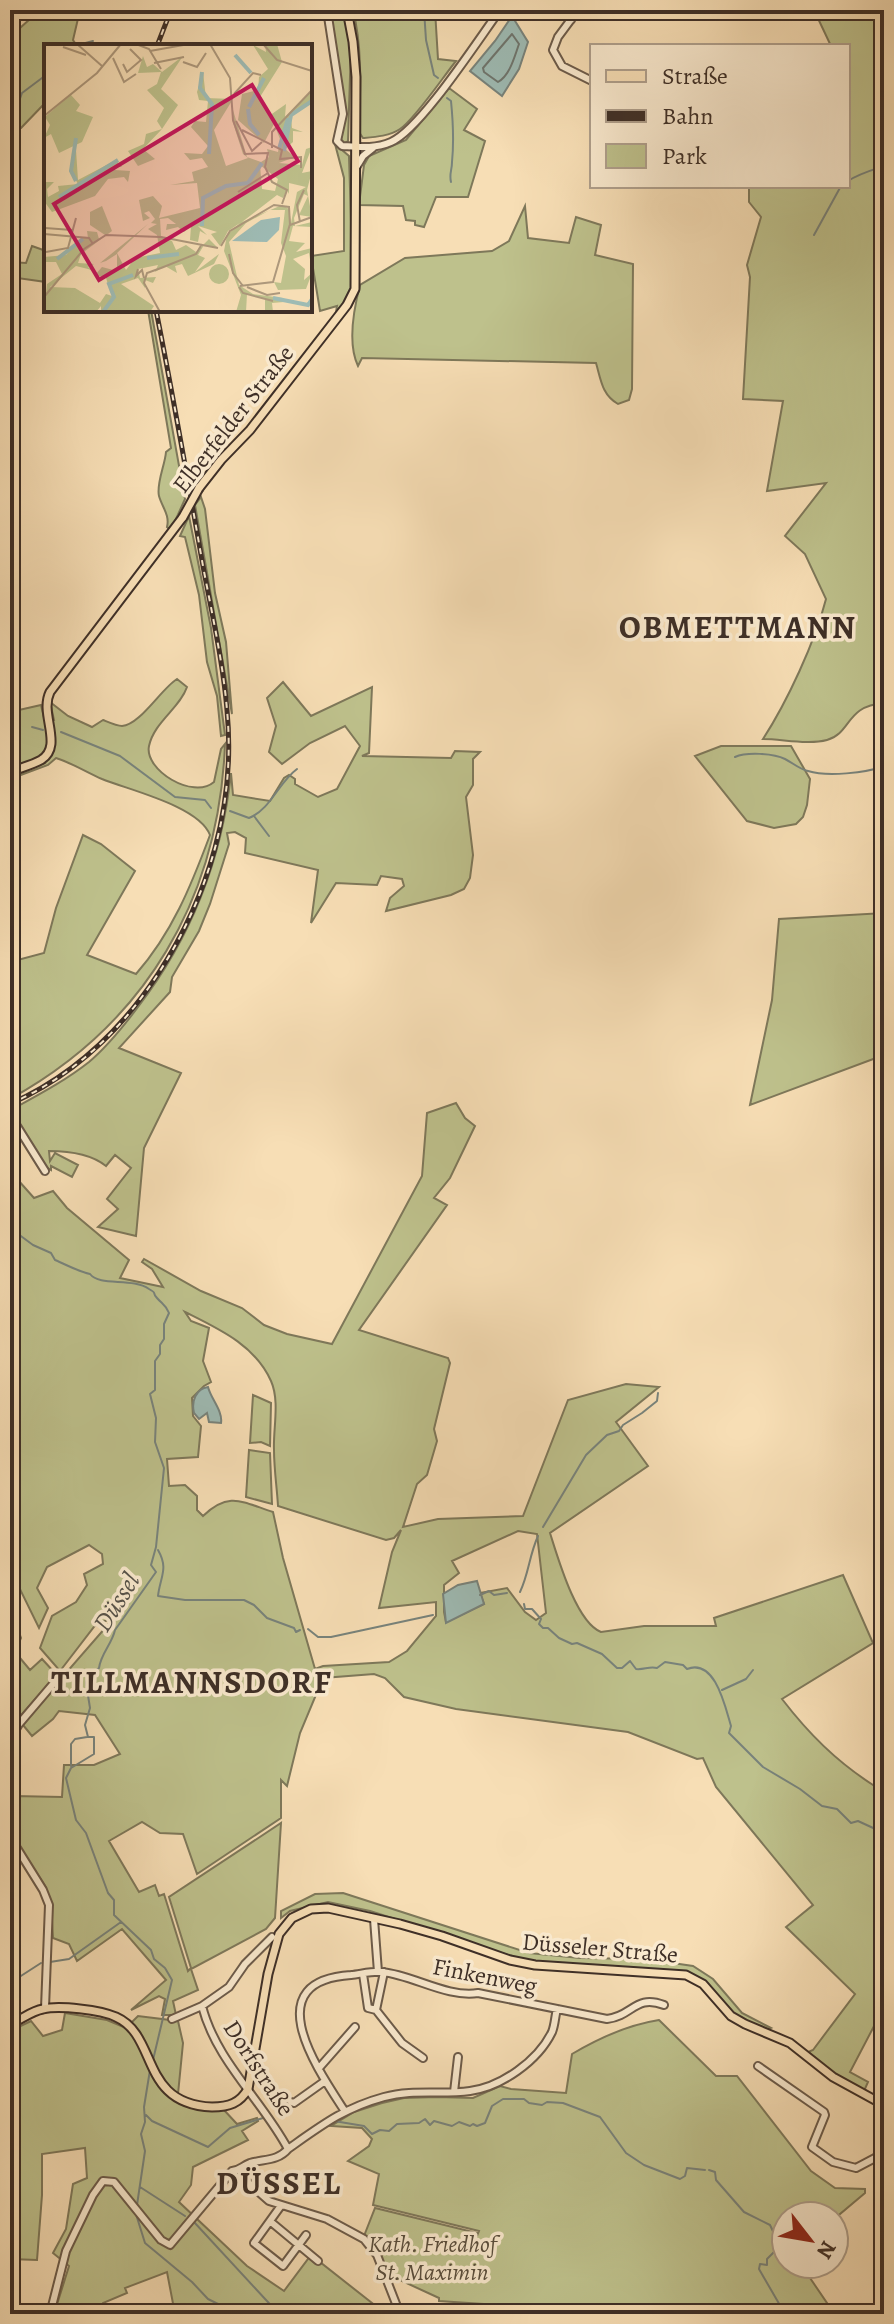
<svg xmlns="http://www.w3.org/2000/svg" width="894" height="2324" viewBox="0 0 894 2324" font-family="Alegreya,serif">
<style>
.green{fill:#bec18c;stroke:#7e785a;stroke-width:2;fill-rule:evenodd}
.water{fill:#9ebbb4;stroke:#78837c;stroke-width:2}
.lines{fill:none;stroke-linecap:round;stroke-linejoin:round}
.shore{stroke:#6e756e;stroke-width:2}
.stream{stroke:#78837c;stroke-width:2}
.minor-casing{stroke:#6c5b4a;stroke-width:10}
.major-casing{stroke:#3e2f27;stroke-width:11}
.minor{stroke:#faeacf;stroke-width:6}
.major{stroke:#f7deb5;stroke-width:7}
.rail-casing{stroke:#3e2f27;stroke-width:5}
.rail{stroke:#faeacf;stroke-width:2;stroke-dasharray:6;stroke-linecap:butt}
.major-bridge-casing{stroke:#3e2f27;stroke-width:11;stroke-linecap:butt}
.major-bridge{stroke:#f7deb5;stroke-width:7}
.labels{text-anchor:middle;stroke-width:7;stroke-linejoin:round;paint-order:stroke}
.street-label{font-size:24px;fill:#3e2f27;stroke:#faeacf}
.park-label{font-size:24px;font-style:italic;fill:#584c3b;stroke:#faeacf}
.water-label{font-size:26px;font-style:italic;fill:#56524a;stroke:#faeacf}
.district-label{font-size:32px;font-weight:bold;letter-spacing:2px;fill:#3e2f27;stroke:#faeacf}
.inset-river{fill:none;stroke:#9ebbb4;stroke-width:4}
.inset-road{fill:none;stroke:#ad987c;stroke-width:2}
.view{fill:#c2185b;fill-opacity:0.15;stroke:#c2185b;stroke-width:4}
.inset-edge{fill:none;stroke:#3e2f27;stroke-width:4}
</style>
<rect width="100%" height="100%" fill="#f7deb5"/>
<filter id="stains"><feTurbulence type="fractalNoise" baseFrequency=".0025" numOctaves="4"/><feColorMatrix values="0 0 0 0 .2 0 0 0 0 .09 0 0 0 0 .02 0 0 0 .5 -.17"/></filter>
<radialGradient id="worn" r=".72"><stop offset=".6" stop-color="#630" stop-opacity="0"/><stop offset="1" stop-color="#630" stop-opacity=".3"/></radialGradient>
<path class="green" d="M40,10H80L73,40L77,46H46V102L21,128L10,130V37Z
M330,10H345L351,45L348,141L344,144L339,137L343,106Z
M353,10H435L438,59L456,61C443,77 415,119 400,129C390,136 375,137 363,138L359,132C360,91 363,50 353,10Z
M814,10H884V703C845,706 852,733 827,740C808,745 782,739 763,739C787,702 815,642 826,599L805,554L785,536L826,483L767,491L783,401L743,399L750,277L747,265L761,217L749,202V186H848V46H831Z
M449,88L477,109L464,130L485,141L468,197H436L424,227L415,225V221L406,220L403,206L359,205L364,165L369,156L406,140Z
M335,144L349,156L353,286L348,298L336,312L337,306L320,311L311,256L344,251V178Z
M525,206L528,238L569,243L576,217L601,225L595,255L633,264L632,389L629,400L618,404C602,395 601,380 596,363L362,358L358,366C347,343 354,308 360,285L405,258L492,251L509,241Z
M32,246L46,251V282L10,277V262L26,263Z
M148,310H151L185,499L171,530L167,527C170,515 162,507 159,496C156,484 165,465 166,452L171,448Z
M201,497L205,509L215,593L226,642L232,714L195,505Z
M189,516L211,628L225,735L221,736L217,696L207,662L199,595L185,537L180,536Z
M177,679L187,687C180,708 154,722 149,746C144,770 193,800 214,782L221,749L225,744C219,898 146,1024 10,1099V962L44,953L56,908L83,835L101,844L135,871L87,955L136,974C172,933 191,886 210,835C199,806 129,790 102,779C86,772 72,763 56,758L48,765L10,779V712L41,705L45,722L54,720L50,702L68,716L92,727L103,720C108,722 117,726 122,726C140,725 161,689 177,679Z
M283,682L311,716L372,687L369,753L362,756L451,758L455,751L480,752L473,759V785L466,797L473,855L470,878L464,889L451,895L386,911L390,898L404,886L402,879L381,876L377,885L336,883L311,923L318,870L245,853L246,838L235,832L227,833L229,844L210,904L199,931L172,977L170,992L119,1048L181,1073L144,1148L136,1236L98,1227L118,1209L107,1199L131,1168L115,1155L106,1166C91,1154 68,1151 49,1151L50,1161L55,1153L78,1165L72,1177L51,1166V1170L46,1167L11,1110C38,1095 65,1081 89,1062C108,1046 123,1027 138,1007C191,938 222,860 231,773L233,795L270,801L284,778L289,775L295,779V784L318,797L337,789L360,746L345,726L310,743L282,764L269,752L276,726L267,698Z
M721,746H791L810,779L807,805L803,817L796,824L774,828L747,821L695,756Z
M884,913V1055L750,1105L772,1000L779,919Z
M456,1103L465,1118L475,1126L450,1178L434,1198L447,1205L359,1330L448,1358L450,1363L434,1429L437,1441L427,1475L417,1484L403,1527L438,1519L523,1516L568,1400L626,1384L659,1387L616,1422L648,1466L550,1533C558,1558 576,1622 601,1632L644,1626H716L714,1618L843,1575L873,1643L782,1699C809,1734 836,1761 873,1785L884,1782V2007L850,2072L868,2082L864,2091L840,2078L808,2052L813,2050L855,1994L786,1927L813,1905L716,1787L703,1758L697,1759L628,1732L456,1709L404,1697L385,1678L374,1674L323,1678L300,1733L287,1786L281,1780V1818L197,1874L183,1834L160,1833L142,1822L109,1841L139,1892L155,1885L159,1896L164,1894L188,1971L191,1968L169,1897L281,1823L275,1918L266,1929L191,1969L198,1990L173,2001L176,2015H162L165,1999L159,1996L131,2010L166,1980L122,1929L77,1961L69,1944L53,1938L51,1903L45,1886L10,1832V1799L14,1796L62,1797L64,1765H94L120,1754L95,1715L59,1711L53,1719L32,1736L23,1725L25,1720L113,1619L97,1623L60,1671L40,1648L52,1616L76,1602L87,1585L84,1574L103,1564L102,1554L89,1545L47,1567L37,1588L48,1608L39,1628L16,1581L10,1588V1171L34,1198L53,1191L67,1208L129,1260L120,1278L163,1287L152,1269L142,1262L144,1259L201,1291L242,1308L264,1325L287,1334L332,1344L422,1176L427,1113ZM185,1312C219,1329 255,1345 271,1381C280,1401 273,1429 274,1450C274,1469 277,1488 278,1506L386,1540L394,1538L401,1530L392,1552L379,1608L436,1602V1616L407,1651L389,1662L323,1666L315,1669L283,1558L273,1512C242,1502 229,1491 203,1516L197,1510V1496L185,1485L169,1486L167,1459L198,1457L201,1426L193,1416L192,1398L204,1386L211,1382L203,1361L209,1328L191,1321ZM518,1531L537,1534L546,1613L536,1620L525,1612L507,1588L480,1593L484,1604L446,1622L444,1612V1585L459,1573L452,1561Z
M253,1395L271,1403L270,1446L261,1442L250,1443Z
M249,1450L270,1453L272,1504L246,1497Z
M10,1607L21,1638L15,1652L30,1670L42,1659L55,1673L53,1679L16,1721L10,1720Z
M343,1893L529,1953L580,1958L645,1959L693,1966L713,1979L742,2013L771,2028L766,2030L739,2018L701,1980L679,1971L527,1961L370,1911L328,1902L290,1911L281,1918V1911L315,1894Z
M65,2013L107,2020L126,2028L138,2016L178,2021L183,2043L178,2094L175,2100L188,2107L224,2110L237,2124L257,2118L258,2121L242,2131L248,2140L193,2167L191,2185L179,2202L247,2266L284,2291L311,2255L386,2314H175L167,2272L125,2288L127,2293L103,2303L96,2314H54L69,2266L53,2253L66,2229L73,2184L87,2178L85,2148L42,2154V2195L37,2260L10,2259V2031L31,2021L43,2036L62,2030Z
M659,2020L716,2076H737L811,2171L835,2188L865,2189V2193L834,2219V2216H786V2264H817L806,2272L829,2306L826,2314H530V2307L439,2301V2298L389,2275L381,2257L364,2236L375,2208L477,2233V2236L479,2231L373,2205L379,2174L348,2161L369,2146L372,2139L362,2128L331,2126L354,2112L382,2103L404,2098L437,2097L473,2098L500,2086L511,2089L566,2093L572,2054C599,2038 627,2025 659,2020Z"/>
<path class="water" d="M512,16L528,42L519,69L502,96L470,71L495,41Z
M208,1387C211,1399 223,1411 221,1423L209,1422L207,1413L199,1419L194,1413C191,1401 196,1389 208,1387Z
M477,1581L484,1604L446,1623L443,1594L458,1585Z"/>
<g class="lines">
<path class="shore" d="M512,34L519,44C514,58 510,75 498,82L484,72L483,68Z"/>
<path class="stream" d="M424,10L426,40L434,75L438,78
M74,46L93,41
M447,98L451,101C453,121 454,142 452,162C452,170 449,174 451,182
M10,114L16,110L22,93L46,75
M848,181C858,174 872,170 884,166
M804,186H809
M814,235L841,186
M32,727L43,730
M61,732L120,756L175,797L205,800L211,808
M735,757C746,752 773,753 785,759C793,763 799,769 808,771C827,777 866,773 884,766
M230,811L249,818C271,809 278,783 297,769
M254,816L269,836
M10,1228L33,1245L51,1253L55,1260C67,1265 77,1271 90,1274C100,1287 132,1277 149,1289C158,1294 151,1291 157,1298C162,1304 166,1305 169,1313L164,1324V1339L160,1345V1354L155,1361V1390L150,1394L156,1418L155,1442L164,1468L156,1547L151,1565L156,1572L115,1630C112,1644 101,1653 99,1668L88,1676L86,1683L90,1708L85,1725L88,1737H94V1754L71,1768L66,1778L76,1820L86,1833L108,1893L114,1900V1915L151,1950L154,1959L165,1968L172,1980L153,2060
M543,1527L586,1455L607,1435L619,1431L623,1425L642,1413L657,1401L658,1393
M158,1550C169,1569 160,1577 158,1596L185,1600H244L254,1605L267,1618L294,1628L296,1632L300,1630
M520,1592C529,1573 529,1556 538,1536
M480,1595L489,1591L494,1595L507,1593
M524,1604L525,1609H532L541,1619L539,1624L543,1628H548L559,1638L572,1644L577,1643L602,1654L617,1668H622L630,1661L636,1669C644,1670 649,1666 657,1668L665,1662L683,1665L687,1669C715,1658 725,1706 731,1726L729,1733L763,1767L800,1789L822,1806L837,1809L851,1823L858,1821L884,1833
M308,1629L318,1637H331L433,1615
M722,1690L746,1679L753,1670
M71,1766V1744L75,1739L87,1737
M50,1962L69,1959L121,1922
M10,1983L41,1963
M146,2115L152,2121L208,2147L230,2128L263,2118
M334,2121L364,2126L372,2134L380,2130L389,2131L397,2124L419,2123L425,2119L430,2125L434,2121L452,2126L459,2122L470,2126L473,2124L477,2126L485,2123L492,2106L503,2099H524L529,2103L542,2105L547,2102L563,2103L600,2117L626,2153L644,2165L680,2179L685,2176L687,2168L705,2170
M709,2170L715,2172L716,2180L744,2212L770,2225L780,2246L767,2259V2265L760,2264L759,2269L785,2314
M140,2187L185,2216
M137,2205L145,2151L141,2134L145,2122L144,2107L150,2070
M135,2211L145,2243L192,2282L208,2299L220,2305L224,2314
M194,2222L279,2314"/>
<g class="minor-casing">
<path id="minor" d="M327,10L343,114L337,141L342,146C359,147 375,149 391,142C420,130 478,40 500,10
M558,10L571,20
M578,10L558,37L553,50L562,66L592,81
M357,166L363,156L373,148
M10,1115L45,1171
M10,1739L19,1724L59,1677
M10,1837L43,1890L49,1905L45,2008
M374,1919L378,1972
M363,1974L368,2008L376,2010L384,1972
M202,2006C216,2061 262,2100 288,2149
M376,2010L402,2043L423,2058
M172,2019L202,2006L229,1987L245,1964L272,1937
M758,2066L824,2112L825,2115L812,2147L833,2162L856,2168L875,2158L884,2150
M319,2068L355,2027
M454,2092L458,2057
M291,2102L294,2103L325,2081
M344,2110C316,2067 257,1981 351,1975C361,1974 372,1971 382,1972C413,1975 447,1998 478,1993L607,2019C633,2016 635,1994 664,2005
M241,2170L244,2179L269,2201L327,2219L364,2239L377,2255L400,2314
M280,2207L254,2243L283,2266L306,2235
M271,2222L318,2261
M50,2314L66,2251L93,2195L103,2181L114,2182L161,2240L170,2245L232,2171C241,2170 242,2166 250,2163C264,2159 278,2161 288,2149C322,2125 344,2108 384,2097C413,2089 441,2095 470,2091C501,2087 538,2061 552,2032C555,2025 555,2016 557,2009"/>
</g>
<g class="major-casing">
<path id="major" d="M199,488L221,460L250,430L347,305L355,289L356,77L353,42L347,10
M10,772C20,768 32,765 41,760C64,746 39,714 50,692L183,517
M10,2024C21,2020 31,2011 43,2009C59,2005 101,2010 116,2017C159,2036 139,2104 212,2107C229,2107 240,2103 248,2089L268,1974L279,1934L292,1918L311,1909L328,1908L400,1924L442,1936L510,1960L535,1965L686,1975L703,1984L731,2016L745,2024L790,2043L833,2077L884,2105"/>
</g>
<use href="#minor" class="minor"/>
<use href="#major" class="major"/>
<g class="rail-casing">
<path id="rail" d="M157,46L171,10
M10,1104C73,1076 120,1032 158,974C209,896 236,804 227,710C223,662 212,614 203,566C188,481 173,395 156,310"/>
</g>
<use href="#rail" class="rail"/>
<g class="major-bridge-casing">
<path id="major-bridge" d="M183,517L199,488"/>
</g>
<use href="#major-bridge" class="major-bridge"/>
</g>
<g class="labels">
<g class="street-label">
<text transform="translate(233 419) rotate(-52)" y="8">Elberfelder Straße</text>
<text transform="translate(600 1948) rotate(5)" y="8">Düsseler Straße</text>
<text transform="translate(485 1976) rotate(11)" y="8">Finkenweg</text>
<text transform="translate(259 2068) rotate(57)" y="8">Dorfstraße</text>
</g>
<g class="park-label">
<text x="432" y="2252">Kath. Friedhof<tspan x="432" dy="28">St. Maximin</tspan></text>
</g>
<g class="water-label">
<text transform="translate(116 1602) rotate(-58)" y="9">Düssel</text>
</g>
<g class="district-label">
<text x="738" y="638">OBMETTMANN</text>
<text x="192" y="1693">TILLMANNSDORF</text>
<text x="279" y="2194">DÜSSEL</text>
</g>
</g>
<g transform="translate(44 44)">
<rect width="268" height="268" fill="#f7deb5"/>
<path d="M221,0H233L238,18L216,53L225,72L242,60L241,73L268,46V61H259L247,73L248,84L259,88L249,87V98L241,105L251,113L235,119L258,121L262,105L268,103L258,129L268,127L263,146L268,173L255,171L264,152L260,150L250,174L251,182L268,178V183L249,182L245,197L261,199L252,208L268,204V228L265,209L249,215L261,225L260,236L268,229L262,245L234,246L230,238L237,239L242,212L237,199L241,166H226L202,179L185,198L195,241L209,250L239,254L240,258L228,259L229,268H221V255L203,250L202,268H192L197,251L180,207L183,191L196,179L184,187L176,202L167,190L173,188L154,182L163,191L156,187L154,198L146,196L147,182L140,188L134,183L122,186L123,180H132L124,174L116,175L117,192L128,197L132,206L142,201L152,208L165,195L174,204L160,201L154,211L161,214L151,228L175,210L170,220L144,232L138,220L131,222L133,229L121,222L111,228L114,221L94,225L96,234L112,233L109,239L101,236V244L94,234L77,240L110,262L106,268H57V262L52,268H0L3,240L18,230L12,218H0V213L22,211L37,194H44L43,187L53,188L55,195L61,191L46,181V168L58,162L68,187L37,210L34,219L50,220L44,223L48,226L32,222L6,243L31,244L56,259L62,250L68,252L62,234L51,231L58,223L73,227V210L62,217L56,219L104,180L73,209L82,226L91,214L116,209L113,191L104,185L113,180L107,179L111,175L105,167L100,169L106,174L99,177L95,156L109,152L118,162L115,174L156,164L153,139L126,141L150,137L148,128L164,123L158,114L146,116L140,109L158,110L164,102L147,83L151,77L162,78L164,57L155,56L153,48L159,28L162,54L189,55L170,86L182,122L204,114L199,110L188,76L189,66L203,113L217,118L225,113L223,105L234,108L236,95L230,80L220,99L194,76L198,50L214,46L215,33L224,25L209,1L222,8ZM216,121L234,135L231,147L218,145ZM245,139L262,143L253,148L247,179L245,165L238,161L198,178L233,151L239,154L243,146L245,150ZM99,12L103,23L109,20L118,28L139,12L117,45L134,61L118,85L113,77L120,64L103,46L113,40L117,28L94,29ZM41,38L27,51L36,61L32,67L49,73L38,98L15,109L7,90L0,94L6,81L1,73ZM118,85L99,105L111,115L94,122L84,107L100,100L102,90ZM32,106L34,136L72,116L78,123L69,122L71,126L86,127L84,138L80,133L64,135L51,152L8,168L0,157V138H10L3,145L4,153L15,147L14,142L34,140L27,128L28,107ZM165 230a10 10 0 1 1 20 0a10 10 0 1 1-20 0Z" fill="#bec18c" fill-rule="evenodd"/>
<path d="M236,173L235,186L223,198L188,197L217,176Z" fill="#9ebbb4"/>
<path class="inset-river" d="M191,11L207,29M158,28L156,44L168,60L165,110M205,63L220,34M204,65L206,80L215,91M32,94L27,127L32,137M235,105L244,74M240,107L247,71L268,57M15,153L74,116M158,182L159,154L182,142L204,139L218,119M103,214L135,210M13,215L39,195M229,254L264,261L268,255M59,268L70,253L65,240L89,231"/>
<path class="inset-road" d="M33,0L58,22M92,0L105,5L117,25M166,0L186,34L189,76L201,110L224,109L221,123L228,138L243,146L238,160M219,0L233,16L268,27M19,3L42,11M106,7L145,0M69,14L80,38L92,30M139,18L153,23L162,9M110,19L140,13M79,20L83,28L97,16L86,5M190,50L209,29L217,31M0,72L53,29L77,0M192,77L208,107L218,98M198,86L238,106L236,115L257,113V124M228,104V88L268,46M194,148L224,129M256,178L253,161L260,146M1,184L28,186M0,190L45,194L49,200M177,202L186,187L230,161L245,163L246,181L268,173M2,208L24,204L32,174M185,210L189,229L199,242M117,224L152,210L158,200M94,225L92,232L98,226L100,234M196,242L229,238L246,180M195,243L199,249L229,257M203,243L223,251L236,249M0,253L40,205L62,191L117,193L174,204M116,268L100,239L103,229L117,224"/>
<path class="view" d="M208,41L254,117L55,236L10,160Z"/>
<rect width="268" height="268" class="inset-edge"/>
</g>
<rect width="894" height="2324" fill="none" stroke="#f7deb5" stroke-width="40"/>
<rect x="12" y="12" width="870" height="2300" fill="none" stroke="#3e2f27" stroke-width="4"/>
<rect x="20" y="20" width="854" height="2284" fill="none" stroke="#3e2f27" stroke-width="2"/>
<rect x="590" y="44" width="260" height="144" fill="#faeacf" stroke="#af9f8c" stroke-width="2"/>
<rect x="606" y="70" width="40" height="12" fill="#f7deb5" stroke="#af9f8c" stroke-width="2"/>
<text x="662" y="84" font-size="24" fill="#3e2f27">Straße</text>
<rect x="606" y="110" width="40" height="12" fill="#3e2f27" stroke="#af9f8c" stroke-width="2"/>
<text x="662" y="124" font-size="24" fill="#3e2f27">Bahn</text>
<rect x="606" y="144" width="40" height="24" fill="#bec18c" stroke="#af9f8c" stroke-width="2"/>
<text x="662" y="164" font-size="24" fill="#3e2f27">Park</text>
<g transform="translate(810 2240) rotate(121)"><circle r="38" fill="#faeacf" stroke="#af9f8c" stroke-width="2"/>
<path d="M0-6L14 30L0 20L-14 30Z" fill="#8f2418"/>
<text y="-12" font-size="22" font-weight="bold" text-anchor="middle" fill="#3e2f27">N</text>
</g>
<rect width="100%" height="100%" filter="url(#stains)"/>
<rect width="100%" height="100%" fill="url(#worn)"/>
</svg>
